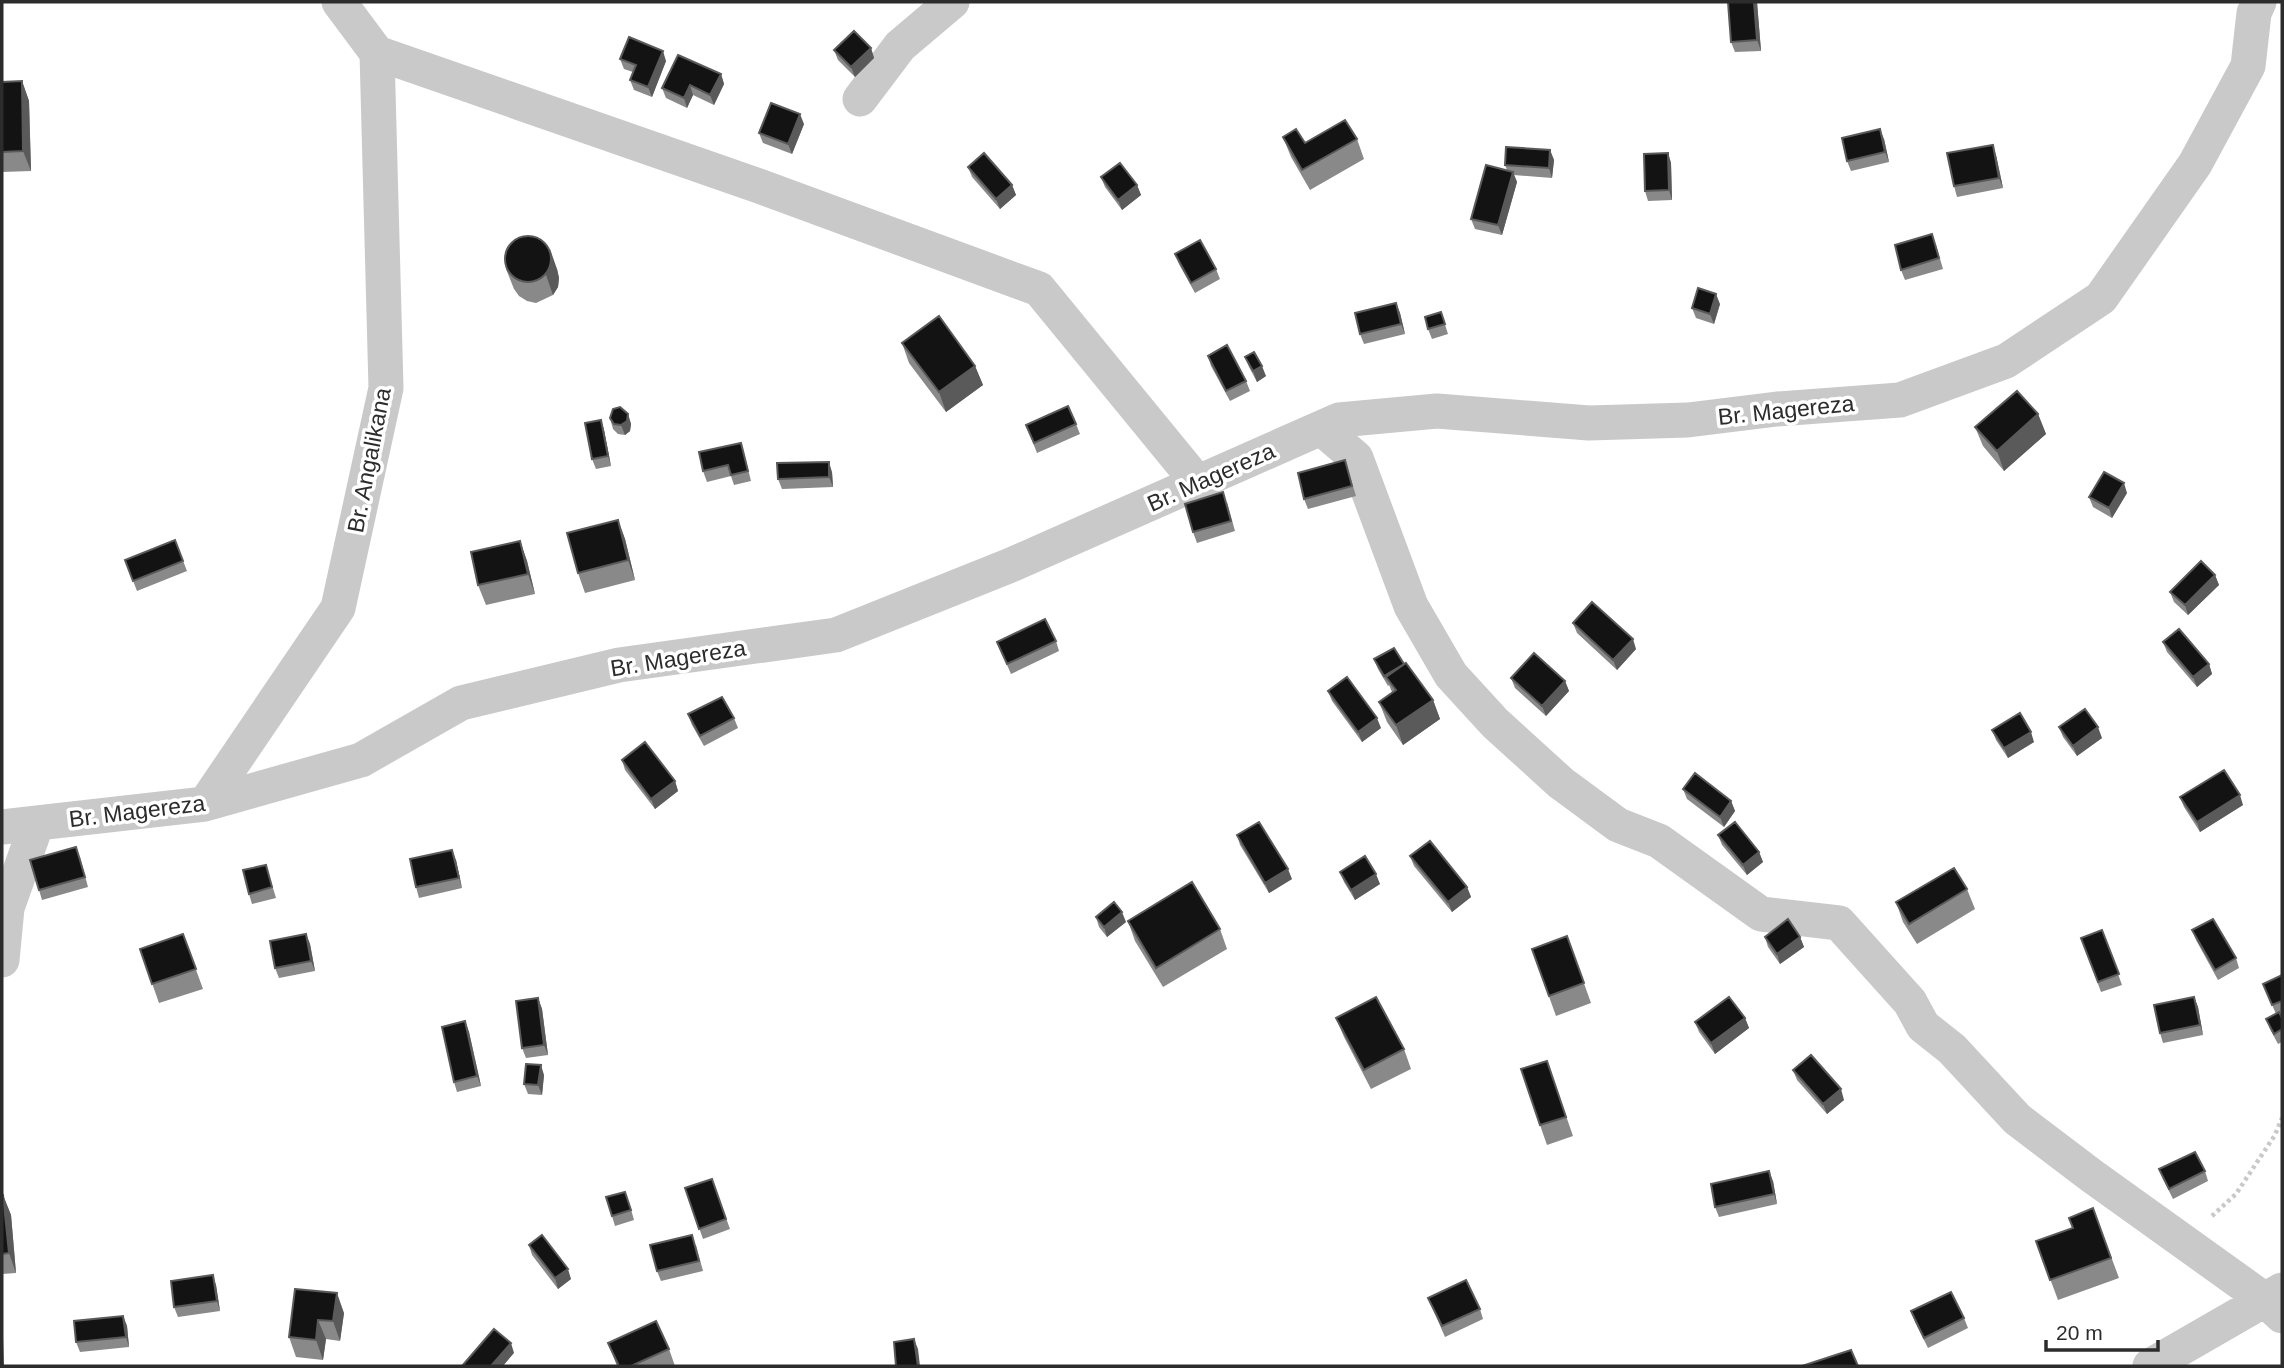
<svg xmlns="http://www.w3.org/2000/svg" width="2284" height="1368" viewBox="0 0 2284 1368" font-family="Arial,sans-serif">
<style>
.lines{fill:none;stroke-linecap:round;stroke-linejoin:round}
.path{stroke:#c9c9c9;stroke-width:4.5;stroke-dasharray:3.5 3.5;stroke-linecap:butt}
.street{stroke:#c9c9c9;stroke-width:35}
.wall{fill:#898989}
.shaded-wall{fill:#5a5a5a}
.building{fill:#131313;stroke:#5a5a5a;stroke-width:2}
.labels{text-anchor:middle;stroke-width:7;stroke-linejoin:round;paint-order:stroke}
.street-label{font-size:23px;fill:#2c2c2c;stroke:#fff}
</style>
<rect width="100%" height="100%" fill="#fff"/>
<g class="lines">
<path class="path" d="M2212,1216L2236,1194L2275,1135L2282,1118"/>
<path class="street" d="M377,53L759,186L1039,289L1198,483
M860,99L900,46L952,2
M1321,428L1356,458L1411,606L1451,675L1495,723L1561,783L1618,825L1659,841L1761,914L1839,923L1910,1002L1923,1026L1952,1049L2017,1119L2092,1176L2265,1300L2282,1316
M205,804L338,608L386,388L377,53L339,2
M2,827L205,804L361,760L461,703L619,665L836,635L1011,565L1339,420L1437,411L1589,423L1688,420L1777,409L1900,400L2006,361L2101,298L2195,164L2248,66L2254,13L2259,2
M2,960L7,908L37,823
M2150,1366L2282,1290"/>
</g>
<path class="wall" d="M1757,2L1761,51L1735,52L1731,42Z
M871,48L874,58L855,77L838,60L834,50Z
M620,59L666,61L652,97L634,90L630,80L633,72L624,69Z
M721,74L724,84L714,105L693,95L687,108L666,98L662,88Z
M22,81L29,101L31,171L2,172V82Z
M804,124L792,154L763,143L759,133Z
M1283,137L1305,143L1357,139L1364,159L1310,190L1291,157Z
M1884,139L1889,162L1851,171L1847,161Z
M1550,150L1554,160L1552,178L1514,175L1517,182L1502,235L1475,229L1471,219L1507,170L1505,165Z
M1668,153L1671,163L1672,200L1648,201L1645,191Z
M1996,155L2003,188L1957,197L1954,186Z
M968,167L1012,185L1016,195L1000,209L972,177Z
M1101,177L1137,185L1141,195L1122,210L1105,187Z
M1936,245L1943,269L1905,280L1901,270Z
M1175,254L1216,269L1220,279L1195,293L1179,264Z
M506,269H557L559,278L558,287L553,295L536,303L527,301L519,296L514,289Z
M1396,303L1400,313L1405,334L1364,344L1360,334Z
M1720,304L1714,324L1696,318L1692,308Z
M1441,312L1448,334L1432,339L1428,329Z
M902,343L975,366L983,385L946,412L909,363Z
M1208,356L1246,381L1250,391L1230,401L1211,366Z
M1245,357L1266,376L1257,382L1249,367Z
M628,414L631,424L630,431L625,435L618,434L613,429L610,418Z
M2038,414L2046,434L2004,471L1983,446L1975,427Z
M601,420L604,430L611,466L596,469L592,459Z
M1076,424L1080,434L1037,453L1026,425Z
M741,443L744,453L751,481L734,485L731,476L707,482L703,471Z
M1345,460L1356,496L1308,509L1304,499Z
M832,472L833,487L782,489L778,479Z
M2127,493L2112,518L2093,507L2089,497Z
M1227,502L1235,531L1197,543L1193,532Z
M618,520L625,539L635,580L585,593L578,573Z
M175,540L187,571L137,591L125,560Z
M520,541L527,561L535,594L486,605L478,585Z
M2215,575L2219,585L2188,615L2174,602L2170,592Z
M1573,623L1636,649L1617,670L1577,633Z
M1056,641L1059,651L1011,674L997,642Z
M2163,642L2209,664L2212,674L2197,687L2167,652Z
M1374,659L1404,665L1433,700L1440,719L1403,745L1387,722L1379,702L1392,692L1389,685L1388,686L1378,669Z
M1511,678L1565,681L1569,691L1546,716L1515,688Z
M1328,691L1381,728L1362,742L1332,701Z
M688,714L734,718L738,728L704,746L692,725Z
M2059,727L2102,738L2077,756L2063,737Z
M1992,730L2034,742L2008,758L1996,740Z
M622,760L675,781L678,791L655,809L625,770Z
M1683,789L1731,801L1735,811L1724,827L1687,799Z
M2180,797L2243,805L2200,832L2184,807Z
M1237,835L1292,879L1269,893L1240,845Z
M1718,835L1759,852L1763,862L1747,875L1722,845Z
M1410,856L1467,887L1471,897L1452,912L1414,866Z
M80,857L88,887L42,900L39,890Z
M456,860L462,888L419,898L416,887Z
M1340,872L1380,884L1355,900L1344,882Z
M269,875L276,898L252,904L249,894Z
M1967,889L1975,909L1917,944L1903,922L1896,902Z
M1096,917L1126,922L1107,937L1099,927Z
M1128,921L1220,929L1227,949L1163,987L1135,941Z
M2102,930L2122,985L2101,992L2081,938Z
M2192,930L2236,958L2239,968L2218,980L2196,940Z
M183,934L203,989L159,1003L140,949Z
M306,934L310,944L315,971L279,978L275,968Z
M1567,936L1591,1003L1556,1016L1532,949Z
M1765,937H1800L1804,947L1780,964L1768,947Z
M2282,975V1012L2280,1013L2282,1018V1042L2278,1044L2270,1029L2266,1019L2276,1014L2263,984Z
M2194,997L2198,1007L2203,1035L2163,1043L2160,1033Z
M538,998L542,1009L548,1055L526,1058L522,1048Z
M1336,1018L1404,1049L1411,1069L1371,1089L1344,1037Z
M1745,1018L1749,1028L1715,1054L1699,1032L1695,1022Z
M465,1021L469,1032L481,1086L457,1092L454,1082Z
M1547,1061L1573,1136L1547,1145L1540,1125Z
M1793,1070L1844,1100L1827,1114L1797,1080Z
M544,1075L542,1095L528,1094L524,1084Z
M2159,1169L2205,1171L2208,1181L2173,1199L2163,1179Z
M712,1179L730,1229L703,1239L685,1188Z
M1773,1181L1777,1204L1719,1217L1715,1207Z
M2,1195H3L11,1215L16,1273L2,1274Z
M629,1202L634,1220L615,1226L612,1216Z
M2093,1208L2119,1278L2058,1300L2036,1241L2073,1228Z
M529,1245L571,1279L558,1289L532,1255Z
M696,1245L703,1271L661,1281L657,1271Z
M216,1285L220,1311L178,1317L174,1307Z
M295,1289L344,1313L340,1341L326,1339L323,1360L296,1357L289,1337Z
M1428,1298L1480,1309L1483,1319L1445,1337Z
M1911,1311L1964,1318L1968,1328L1928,1348L1915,1322Z
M123,1316L127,1326L129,1347L80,1352L76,1342Z
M608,1343L669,1349L675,1366H617Z"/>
<path class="shaded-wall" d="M1754,2H1757L1761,51L1757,40Z
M871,48L874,58L855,77L851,67Z
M663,51L666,61L652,97L648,87Z
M721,74L724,84L714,105L710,95Z
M22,81L29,101L31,171L23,151Z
M690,85L693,95L687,108L684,98Z
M800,114L804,124L792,154L788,144Z
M1880,129L1884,139L1889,162L1885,152Z
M1993,145L1996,155L2003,188L1999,178Z
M1550,150L1554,160L1552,178L1549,168Z
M1668,153L1671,163L1672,200L1669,190Z
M1513,172L1517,182L1502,235L1498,225Z
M1012,185L1016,195L1000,209L996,199Z
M1137,185L1141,195L1122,210L1118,200Z
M550,249L557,269L559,278L558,287L553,295L546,275Z
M1716,294L1720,304L1714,324L1710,314Z
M1396,303L1400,313L1405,334L1401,324Z
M975,366L983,385L946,412L939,392Z
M1262,366L1266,376L1257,382L1253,371Z
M628,414L631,424L630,431L625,435L621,425Z
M2038,414L2046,434L2004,471L1997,451Z
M601,420L604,430L611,466L608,456Z
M829,462L832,472L833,487L829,477Z
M2124,483L2127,493L2112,518L2109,508Z
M618,520L625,539L635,580L628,560Z
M520,541L527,561L535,594L528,574Z
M2215,575L2219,585L2188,615L2185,605Z
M1633,639L1636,649L1617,670L1613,660Z
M2209,664L2212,674L2197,687L2193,677Z
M1565,681L1569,691L1546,716L1542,706Z
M1433,700L1440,719L1403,745L1396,725Z
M1377,718L1381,728L1362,742L1358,732Z
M2098,727L2102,738L2077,756L2073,746Z
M2031,732L2034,742L2008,758L2004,748Z
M675,781L678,791L655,809L651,799Z
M2240,795L2243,805L2200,832L2197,822Z
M1731,801L1735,811L1724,827L1720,817Z
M452,850L456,860L462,888L459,878Z
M1759,852L1763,862L1747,875L1743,865Z
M1288,869L1292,879L1269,893L1265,883Z
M1376,874L1380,884L1355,900L1351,890Z
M1467,887L1471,897L1452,912L1448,902Z
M1122,912L1126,922L1107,937L1104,927Z
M306,934L310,944L315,971L311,961Z
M1800,937L1804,947L1780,964L1777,954Z
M2194,997L2198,1007L2203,1035L2200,1025Z
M538,998L542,1009L548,1055L544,1045Z
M1745,1018L1749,1028L1715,1054L1711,1043Z
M465,1021L469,1032L481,1086L477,1076Z
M541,1065L544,1075L542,1095L538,1085Z
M1841,1089L1844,1100L1827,1114L1823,1104Z
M1769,1171L1773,1181L1777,1204L1774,1194Z
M3,1195L11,1215L16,1273L9,1253Z
M568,1269L571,1279L558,1289L555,1278Z
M213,1275L216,1285L220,1311L217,1301Z
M337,1293L344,1313L340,1341L333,1321Z
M123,1316L127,1326L129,1347L126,1337Z
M318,1320L326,1339L323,1360L316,1340Z
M2,1336L3,1338L4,1366L2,1365Z
M914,1339L918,1349L920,1366H918Z
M511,1343L514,1353L503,1366H491Z"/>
<path class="building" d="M1728,2H1754L1757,40L1731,42Z
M854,31L871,48L851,67L834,50Z
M629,37L663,51L648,87L630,80L636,65L620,59Z
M678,55L721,74L710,95L690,85L684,98L662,88Z
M22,81L23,151L2,152V82Z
M771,103L800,114L788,144L759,133Z
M1345,120L1357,139L1302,170L1283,137L1296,129L1305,143Z
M1880,129L1885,152L1847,161L1842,138Z
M1993,145L1999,178L1954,186L1947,153Z
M1506,147L1550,150L1549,168L1505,165Z
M984,153L1012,185L996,199L968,167Z
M1668,153L1669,190L1645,191L1644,154Z
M1120,163L1137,185L1118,200L1101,177Z
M1486,165L1513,172L1498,225L1471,219Z
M1932,234L1939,258L1901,270L1895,245Z
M505 259a23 23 0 1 1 46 0a23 23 0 1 1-46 0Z
M1200,240L1216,269L1191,283L1175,254Z
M1698,288L1716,294L1710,314L1692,308Z
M1396,303L1401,324L1360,334L1355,313Z
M1441,312L1445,324L1428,329L1425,317Z
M939,316L975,366L939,392L902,343Z
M1227,345L1246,381L1226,391L1208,356Z
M1254,352L1262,366L1253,371L1245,357Z
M2017,391L2038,414L1997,451L1975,427Z
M1068,406L1076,424L1034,443L1026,425Z
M620,407L628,414L627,421L621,425L614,424L610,418L613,409Z
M601,420L608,456L592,459L585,423Z
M741,443L748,471L731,475L728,465L703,471L699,452Z
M1345,460L1352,486L1304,499L1298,473Z
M829,462V477L778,479L777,463Z
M2104,472L2124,483L2109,508L2089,497Z
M1223,492L1231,521L1193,532L1185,504Z
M618,520L628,560L578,573L567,533Z
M175,540L183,561L133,581L125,560Z
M520,541L528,574L478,585L471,552Z
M2201,561L2215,575L2185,605L2170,592Z
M1592,602L1633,639L1613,660L1573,623Z
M1045,619L1056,641L1007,664L997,642Z
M2179,629L2209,664L2193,677L2163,642Z
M1394,648L1404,664L1384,676L1374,659Z
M1534,653L1565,681L1542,706L1511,678Z
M1406,663L1433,700L1396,725L1379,702L1396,690L1386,677Z
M1347,677L1377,718L1358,732L1328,691Z
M722,697L734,718L700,736L688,714Z
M2085,709L2098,727L2073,746L2059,727Z
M2020,713L2031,732L2004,748L1992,730Z
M645,742L675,781L651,799L622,760Z
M2224,770L2240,795L2197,822L2180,797Z
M1695,773L1731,801L1720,817L1683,789Z
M1259,822L1288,869L1265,883L1237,835Z
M1735,822L1759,852L1743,865L1718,835Z
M1430,841L1467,887L1448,902L1410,856Z
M76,847L85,877L39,890L30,860Z
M452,850L459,878L416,887L410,859Z
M1365,856L1376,874L1351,890L1340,872Z
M266,865L272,887L249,894L243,870Z
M1954,868L1967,889L1909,924L1896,902Z
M1192,882L1220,929L1156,968L1128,921Z
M1114,902L1122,912L1104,927L1096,917Z
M1788,919L1800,937L1777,954L1765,937Z
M2213,919L2236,958L2215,970L2192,930Z
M2102,930L2119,974L2098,982L2081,938Z
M183,934L196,969L152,984L140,949Z
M306,934L311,961L275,968L270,941Z
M1567,936L1584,983L1549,996L1532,949Z
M2282,975V1001L2272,1005L2263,984Z
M1376,997L1404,1049L1364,1070L1336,1018Z
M1729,997L1745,1018L1711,1043L1695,1022Z
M2194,997L2200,1025L2160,1033L2154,1005Z
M538,998L544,1045L522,1048L516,1001Z
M2279,1012L2282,1018V1029L2274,1034L2266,1019Z
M465,1021L477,1076L454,1082L442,1027Z
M1811,1055L1841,1089L1823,1104L1793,1070Z
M1547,1061L1566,1117L1540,1125L1521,1069Z
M526,1064L541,1065L538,1085L524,1084Z
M2195,1152L2205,1171L2169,1189L2159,1169Z
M1769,1171L1774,1194L1715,1207L1711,1184Z
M712,1179L726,1219L699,1229L685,1188Z
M625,1192L631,1210L612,1216L606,1197Z
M2,1195H3L9,1253L2,1254Z
M2093,1208L2111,1258L2050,1280L2036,1241L2073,1228L2069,1218Z
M542,1235L568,1269L555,1278L529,1245Z
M692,1235L699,1261L657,1271L650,1245Z
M213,1275L217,1301L174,1307L171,1281Z
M1466,1280L1480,1309L1442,1326L1428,1298Z
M295,1289L337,1293L333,1321L318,1320L316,1340L289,1337Z
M1951,1292L1964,1318L1924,1338L1911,1311Z
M123,1316L126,1337L76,1342L74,1321Z
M656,1321L669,1349L631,1366H619L608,1343Z
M494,1329L511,1343L491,1366H462Z
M914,1339L918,1366H896L894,1342Z
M1851,1350L1858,1366H1802Z"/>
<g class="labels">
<g class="street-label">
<text transform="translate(1786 410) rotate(-6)" y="8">Br. Magereza</text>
<text transform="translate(369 460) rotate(-79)" y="8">Br. Angalikana</text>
<text transform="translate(1211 477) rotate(-24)" y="8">Br. Magereza</text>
<text transform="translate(678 658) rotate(-9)" y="8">Br. Magereza</text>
<text transform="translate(137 811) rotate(-7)" y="8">Br. Magereza</text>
</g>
</g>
<rect width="2284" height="1368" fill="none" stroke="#2c2c2c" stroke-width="7"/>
<path d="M2046 1340v10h112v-10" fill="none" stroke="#2c2c2c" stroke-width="3.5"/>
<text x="2056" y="1340" font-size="21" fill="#2c2c2c" stroke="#ffffff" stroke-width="5" paint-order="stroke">20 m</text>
</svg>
